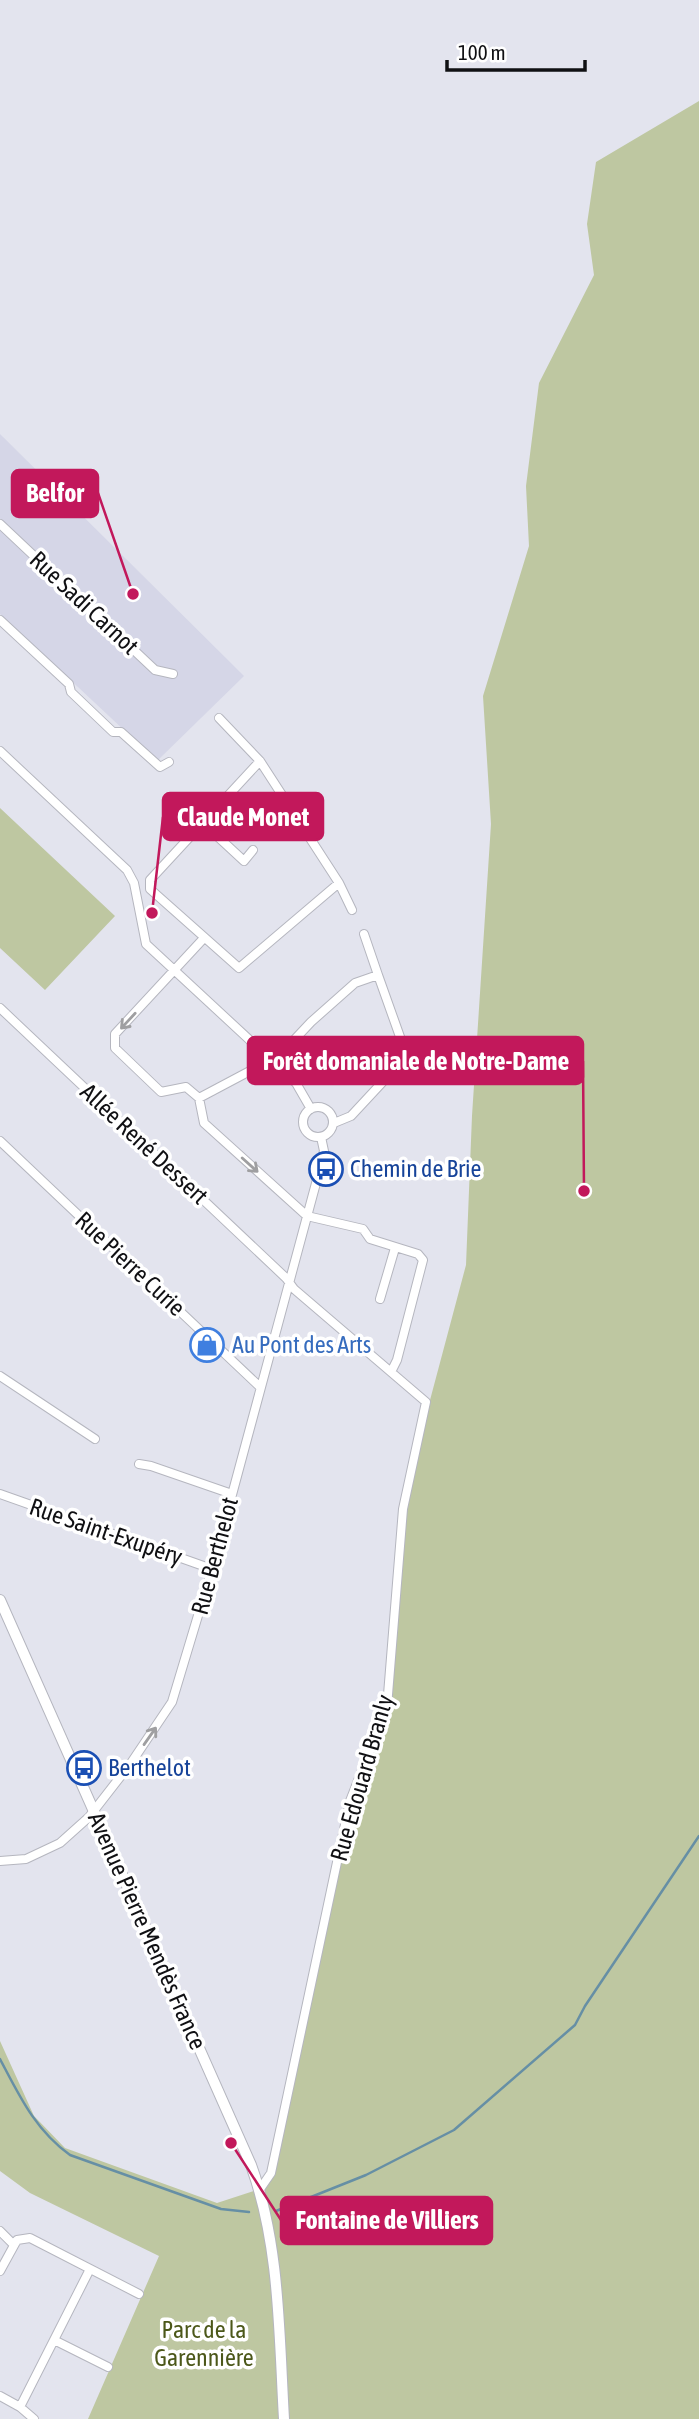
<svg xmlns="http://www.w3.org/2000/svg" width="699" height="2419" viewBox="0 0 699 2419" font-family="'Asap Condensed',sans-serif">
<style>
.built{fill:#d5d6e7}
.green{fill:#bec7a1}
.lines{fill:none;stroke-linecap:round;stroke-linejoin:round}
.stream{stroke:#668fa5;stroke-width:2.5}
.street-casing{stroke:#b5b6bf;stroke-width:10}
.secondary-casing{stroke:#b5b6bf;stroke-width:12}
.street{stroke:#fff;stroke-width:8}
.secondary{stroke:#fff;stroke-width:10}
.oneway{stroke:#9f9fa1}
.labels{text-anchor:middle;stroke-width:7;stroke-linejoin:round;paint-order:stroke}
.street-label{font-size:24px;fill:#101013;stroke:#fff}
.transit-label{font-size:24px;fill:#164399;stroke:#fff;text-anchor:start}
.shop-label{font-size:24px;fill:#366cbe;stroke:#fff;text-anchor:start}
.park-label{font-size:24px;fill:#4c581a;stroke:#fff}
.leader{fill:none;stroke:#c2185b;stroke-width:2.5}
.callout-dot{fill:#c2185b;stroke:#fff;stroke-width:2.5}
.callout{fill:#c2185b;stroke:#c2185b;stroke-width:2.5}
.callout-label{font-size:26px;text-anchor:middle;font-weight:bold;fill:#fff}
</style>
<rect width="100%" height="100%" fill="#e3e4ee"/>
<path class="built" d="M0,434L244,676L157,761L0,614Z"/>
<path class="green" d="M699,101V2419H88L159,2256L30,2193L0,2171V2041L34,2116L65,2148L217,2203L260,2189L272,2175L353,1804L388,1709L401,1509L466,1265L472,1116L491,824L483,696L529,546L526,486L539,383L594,275L587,224L596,162Z
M0,808L115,916L45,990L0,948Z"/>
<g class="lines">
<path class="stream" d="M0,2059C19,2095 35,2130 70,2155L221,2209L249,2212
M276,2211L366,2175L454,2130L575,2025L585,2006L699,1836"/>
<g class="street-casing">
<path id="street" d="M0,524L155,670L173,674
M0,620L69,684L71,692L113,732H121L160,767L169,762
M219,718L260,761
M0,751L127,870L134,883L146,944L296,1083L311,1109
M203,823L244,861L253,850
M339,883L239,968L150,889V880L260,761L339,883L352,910
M364,934L378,975
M204,938L115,1034V1048L161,1092L186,1087L199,1098L204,1123L307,1216L363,1229L370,1239L418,1254L423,1260L397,1360L391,1372
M0,1008L286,1278L294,1289L426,1402L403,1509L387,1707L350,1801L271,2173L260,2189
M199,1098L280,1055L311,1022L355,983L378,975L404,1048V1059L351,1116L334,1123
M303 1122a15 15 0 1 1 30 0a15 15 0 1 1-30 0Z
M0,1141L260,1387
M380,1299L395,1248
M0,1376L95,1439
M139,1464L151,1466L232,1494
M0,1494L212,1569
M0,1861L26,1859L60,1843L89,1817L131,1763L172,1702L212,1569L319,1172L324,1151L321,1137
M0,2231L14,2245
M0,2271L17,2240L30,2238L139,2294
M54,2340L108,2367
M0,2396L20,2407L34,2419
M20,2407L90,2269"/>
</g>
<g class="secondary-casing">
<path id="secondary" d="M0,1600L251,2165C280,2245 279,2334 284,2419"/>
</g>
<use href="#street" class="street"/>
<use href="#secondary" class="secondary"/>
</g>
<defs><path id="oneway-shaft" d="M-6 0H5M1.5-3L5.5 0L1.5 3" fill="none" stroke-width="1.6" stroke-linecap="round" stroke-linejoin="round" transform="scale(1.75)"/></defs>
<g class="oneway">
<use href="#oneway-shaft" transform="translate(128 1021) rotate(133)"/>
<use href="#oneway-shaft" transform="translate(250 1165) rotate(42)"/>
<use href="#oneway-shaft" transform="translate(150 1736) rotate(-55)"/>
</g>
<defs>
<g id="bus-ring" transform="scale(1.75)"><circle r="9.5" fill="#fff" stroke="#1a4fb4" stroke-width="1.5"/><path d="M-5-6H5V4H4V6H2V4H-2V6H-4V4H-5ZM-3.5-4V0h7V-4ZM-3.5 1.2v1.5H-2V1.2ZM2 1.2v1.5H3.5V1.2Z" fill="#1a4fb4"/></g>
<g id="shop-ring" transform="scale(1.75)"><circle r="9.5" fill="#fff" stroke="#3f7fe0" stroke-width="1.5"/><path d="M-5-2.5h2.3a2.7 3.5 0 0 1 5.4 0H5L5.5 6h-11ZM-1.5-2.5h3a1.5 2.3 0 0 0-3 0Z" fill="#3f7fe0"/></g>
</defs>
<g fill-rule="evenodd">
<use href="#bus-ring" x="326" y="1169"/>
<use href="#shop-ring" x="207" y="1345"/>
<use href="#bus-ring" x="84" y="1768"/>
</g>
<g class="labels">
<g class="street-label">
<text transform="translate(84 603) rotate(43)" y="8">Rue Sadi Carnot</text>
<text transform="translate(144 1144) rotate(43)" y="8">Allée René Dessert</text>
<text transform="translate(130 1264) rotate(43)" y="8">Rue Pierre Curie</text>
<text transform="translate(106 1532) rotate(19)" y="8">Rue Saint-Exupéry</text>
<text transform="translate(215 1556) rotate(-75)" y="8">Rue Berthelot</text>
<text transform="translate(362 1778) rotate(-74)" y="8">Rue Edouard Branly</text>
<text transform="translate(147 1931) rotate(66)" y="8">Avenue Pierre Mendès France</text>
</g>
<g class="transit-label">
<text x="350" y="1177">Chemin de Brie</text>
<text x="108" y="1776">Berthelot</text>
</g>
<g class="shop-label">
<text x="232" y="1353">Au Pont des Arts</text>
</g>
<g class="park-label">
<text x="204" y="2338">Parc de la<tspan x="204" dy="28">Garennière</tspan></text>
</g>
</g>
<path class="leader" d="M133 594L98 493M152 913L163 817M584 1191L583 1061M231 2143L281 2220"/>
<g class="callout-dot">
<circle cx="133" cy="594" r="7"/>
<circle cx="152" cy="913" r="7"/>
<circle cx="584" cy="1191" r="7"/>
<circle cx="231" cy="2143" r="7"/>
</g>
<g class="callout">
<rect x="12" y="470" width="86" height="47" rx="7"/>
<rect x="163" y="793" width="160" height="47" rx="7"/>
<rect x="248" y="1037" width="335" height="47" rx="7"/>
<rect x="281" y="2197" width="211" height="47" rx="7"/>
</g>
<g class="callout-label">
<text x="55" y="502">Belfor</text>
<text x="243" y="826">Claude Monet</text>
<text x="416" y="1070">Forêt domaniale de Notre-Dame</text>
<text x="387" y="2229">Fontaine de Villiers</text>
</g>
<path d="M447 60v10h138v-10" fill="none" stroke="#101013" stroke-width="3.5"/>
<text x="458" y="60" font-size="21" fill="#101013" stroke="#ffffff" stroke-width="5" paint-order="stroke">100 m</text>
</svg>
